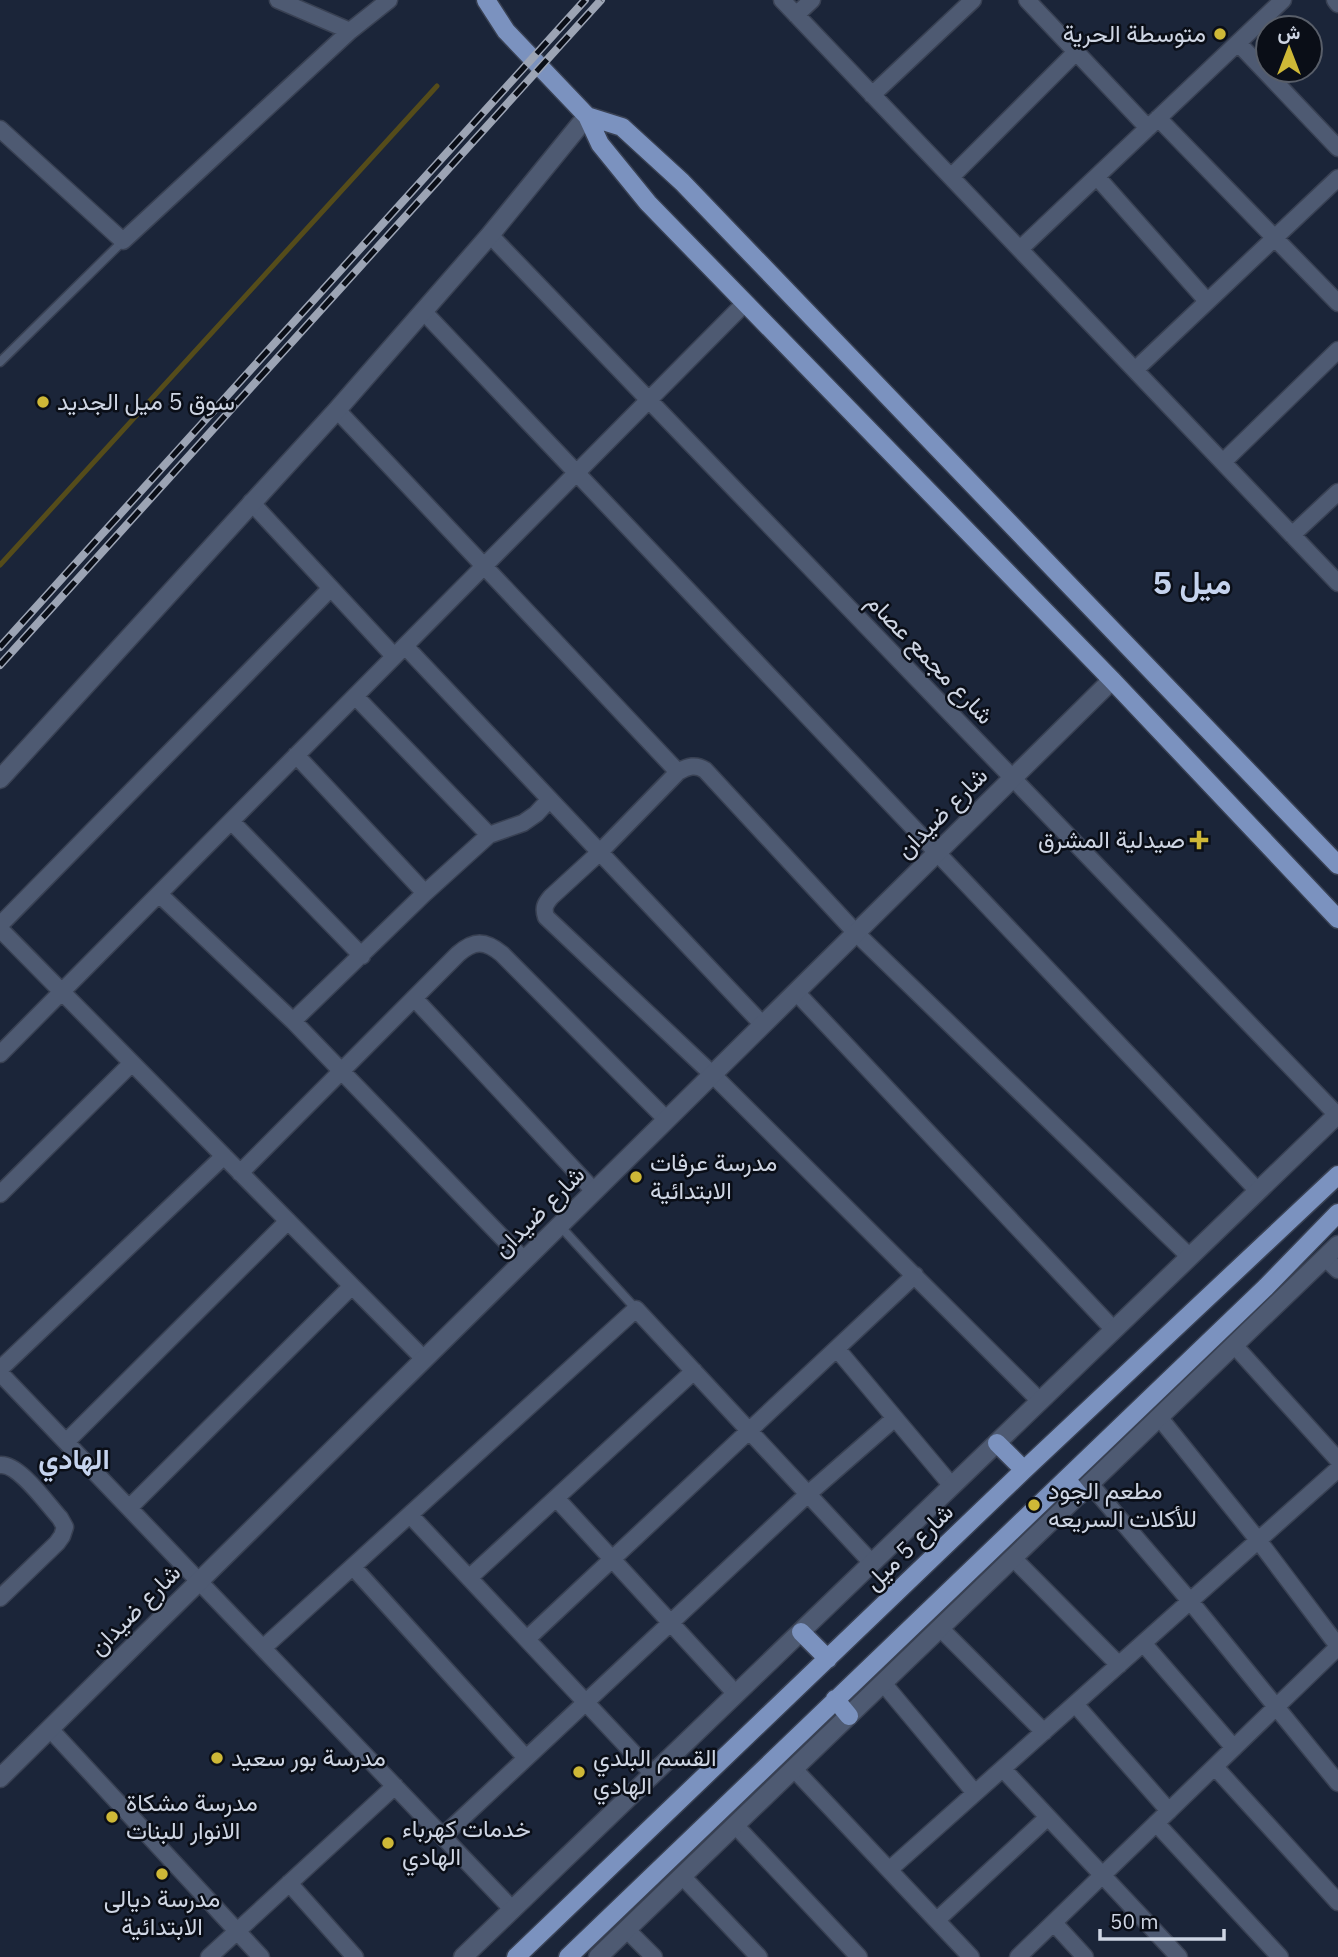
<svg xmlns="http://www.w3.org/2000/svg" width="1338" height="1957" viewBox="0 0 1338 1957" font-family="'IBM Plex Sans',Vazirmatn,sans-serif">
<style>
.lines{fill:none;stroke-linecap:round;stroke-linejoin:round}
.stream{stroke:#554c1a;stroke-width:5}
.service-casing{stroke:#394153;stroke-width:11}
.minor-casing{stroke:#394153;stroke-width:19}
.tertiary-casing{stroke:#394153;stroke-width:21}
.primary-casing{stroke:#394153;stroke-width:21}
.service{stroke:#4e5a72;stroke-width:8}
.minor{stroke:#4e5a72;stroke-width:16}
.tertiary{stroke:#4e5a72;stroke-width:18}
.primary{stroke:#7b92bf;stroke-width:18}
.rail-casing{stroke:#9ca4b4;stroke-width:8}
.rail{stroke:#0a0e17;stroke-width:5;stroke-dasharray:16;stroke-linecap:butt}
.poi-dot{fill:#ceb837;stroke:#0a0e17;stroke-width:2.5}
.labels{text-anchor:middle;stroke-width:5;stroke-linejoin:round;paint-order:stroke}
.poi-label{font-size:24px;fill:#ced5e3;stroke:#0a0e17;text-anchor:start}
.street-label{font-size:24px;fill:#ced5e3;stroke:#0a0e17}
.quarter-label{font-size:28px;font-weight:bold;fill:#c5d3ee;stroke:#0a0e17}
.district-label{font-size:32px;font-weight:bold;fill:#c5d3ee;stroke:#0a0e17}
</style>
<rect width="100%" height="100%" fill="#1b2539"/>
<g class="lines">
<path class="stream" d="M0,565L437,86"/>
<g class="service-casing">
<path id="service" d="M0,362L123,241
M560,1226L636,1309"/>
</g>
<g class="minor-casing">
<path id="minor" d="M278,0L350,31
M782,0L1338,583
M1027,0L1148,128
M1335,0L1338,4
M796,15L812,0
M1238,43L1338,148
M872,95L973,0
M1158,118L1338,303
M0,129L123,241L350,31L389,0
M951,177L1076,52
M1097,177L1207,301
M490,235L1337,1115
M1020,249L1283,0
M423,311L1258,1191
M1135,370L1338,178
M337,410L678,772
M1223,462L1338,350
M251,502L394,656
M1292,535L1338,492
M405,646L763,1025
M355,696L489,835
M296,755L425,893
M231,821L362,956
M159,894L293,1021L524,1260
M0,925L331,588
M0,929L424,1359
M796,992L1114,1330
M414,998L594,1191
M293,1021L425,893L489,835L523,823L536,814L549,800
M0,1054L744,304
M240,1173L458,954C474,940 485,940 502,954L667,1120
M0,1194L132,1063
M1325,1258L1338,1270
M1234,1345L1338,1460
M837,1349L952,1486
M0,1369L224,1156
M0,1373L513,1910
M1040,1401L713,1075L546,917C543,908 545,904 551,897L599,853L678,772C688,766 696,764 705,770L856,933L1190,1257
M1159,1417L1258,1540L1338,1646
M66,1442L288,1221
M0,1465C19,1463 47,1504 60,1518L65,1527L62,1536L57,1543L0,1598
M1090,1484L1190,1601L1338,1783
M556,1498L736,1694
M129,1508L352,1286
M410,1515L653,1774
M1013,1558L1119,1665
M353,1567L526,1758
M469,1578L694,1371
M940,1628L1044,1732
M527,1639L915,1275
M1143,1643L1234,1748
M263,1648L636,1309L872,1563
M883,1683L975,1793
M1075,1704L1169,1811
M50,1729L261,1957
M1215,1767L1338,1902
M794,1769L971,1957
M1003,1769L1179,1957
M1156,1823L1280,1957
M735,1825L859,1957
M443,1836L808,1494L895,1418
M889,1870L1338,1469
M682,1876L759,1957
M289,1883L355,1957
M937,1920L1048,1817
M1054,1923L1085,1957
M627,1930L654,1957
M209,1957L395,1786
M1018,1957L1338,1647"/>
</g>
<g class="tertiary-casing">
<path id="tertiary" d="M0,779L337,410L490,235L587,116
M0,1778L1112,680
M463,1957L1338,1114
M598,1957L1338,1245"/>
</g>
<g class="primary-casing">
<path id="primary" d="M486,0L506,31L587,116L600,144L648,203L1112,680L1338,919
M587,116L622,127L682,182L1338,865
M997,1443L1024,1470
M1066,1479L1079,1495
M801,1632L828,1659
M835,1699L849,1716
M516,1957L1024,1470L1338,1175
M568,1957L1266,1287L1338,1213"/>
</g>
<use href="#service" class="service"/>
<use href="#minor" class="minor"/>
<use href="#tertiary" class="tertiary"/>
<use href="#primary" class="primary"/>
<g class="rail-casing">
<path id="rail" d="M0,647L585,0
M0,665L601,0"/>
</g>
<use href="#rail" class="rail"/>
</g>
<g class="poi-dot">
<circle cx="1220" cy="34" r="7"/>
<circle cx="43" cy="402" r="7"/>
<path d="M1195.5 829.5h7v7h7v7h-7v7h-7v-7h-7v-7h7z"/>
<circle cx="636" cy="1177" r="7"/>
<circle cx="1034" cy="1505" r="7"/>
<circle cx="217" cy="1758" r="7"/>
<circle cx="579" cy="1772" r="7"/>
<circle cx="112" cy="1817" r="7"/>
<circle cx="388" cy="1843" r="7"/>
<circle cx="162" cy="1874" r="7"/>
</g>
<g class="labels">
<g class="poi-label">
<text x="1206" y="42" text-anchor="end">متوسطة الحرية</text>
<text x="57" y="410">سوق 5 ميل الجديد</text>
<text x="1185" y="848" text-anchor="end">صيدلية المشرق</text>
<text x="650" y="1171">مدرسة عرفات<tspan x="650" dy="28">الابتدائية</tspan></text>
<text x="1048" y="1499">مطعم الجود<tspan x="1048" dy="28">للأكلات السريعه</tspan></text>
<text x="231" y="1766">مدرسة بور سعيد</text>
<text x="593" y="1766">القسم البلدي<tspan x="593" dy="28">الهادي</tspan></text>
<text x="126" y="1811">مدرسة مشكاة<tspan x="126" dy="28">الانوار للبنات</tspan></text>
<text x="402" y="1837">خدمات كهرباء<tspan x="402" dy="28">الهادي</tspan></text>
<text x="162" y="1907" text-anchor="middle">مدرسة ديالى<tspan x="162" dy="28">الابتدائية</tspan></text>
</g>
<g class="street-label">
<text transform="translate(930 659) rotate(46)" y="8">شارع مجمع عصام</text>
<text transform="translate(942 813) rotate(-45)" y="8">شارع ضيدان</text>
<text transform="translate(539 1212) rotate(-45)" y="8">شارع ضيدان</text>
<text transform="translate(909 1547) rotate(-44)" y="8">شارع 5 ميل</text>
<text transform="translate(135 1610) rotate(-45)" y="8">شارع ضيدان</text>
</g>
<g class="quarter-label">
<text x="74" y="1469">الهادي</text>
</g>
<g class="district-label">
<text x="1192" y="594">5 ميل</text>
</g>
</g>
<g transform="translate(1289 49)"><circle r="33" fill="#0a0e17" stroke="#585e69" stroke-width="2"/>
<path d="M0-5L12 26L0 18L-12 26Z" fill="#ceb837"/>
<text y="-10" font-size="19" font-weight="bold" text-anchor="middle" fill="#ced5e3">ش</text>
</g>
<path d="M1100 1929v10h124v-10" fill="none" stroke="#ced5e3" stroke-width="3.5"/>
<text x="1110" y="1929" font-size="21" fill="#ced5e3" stroke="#0a0e17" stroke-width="5" paint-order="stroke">50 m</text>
</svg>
